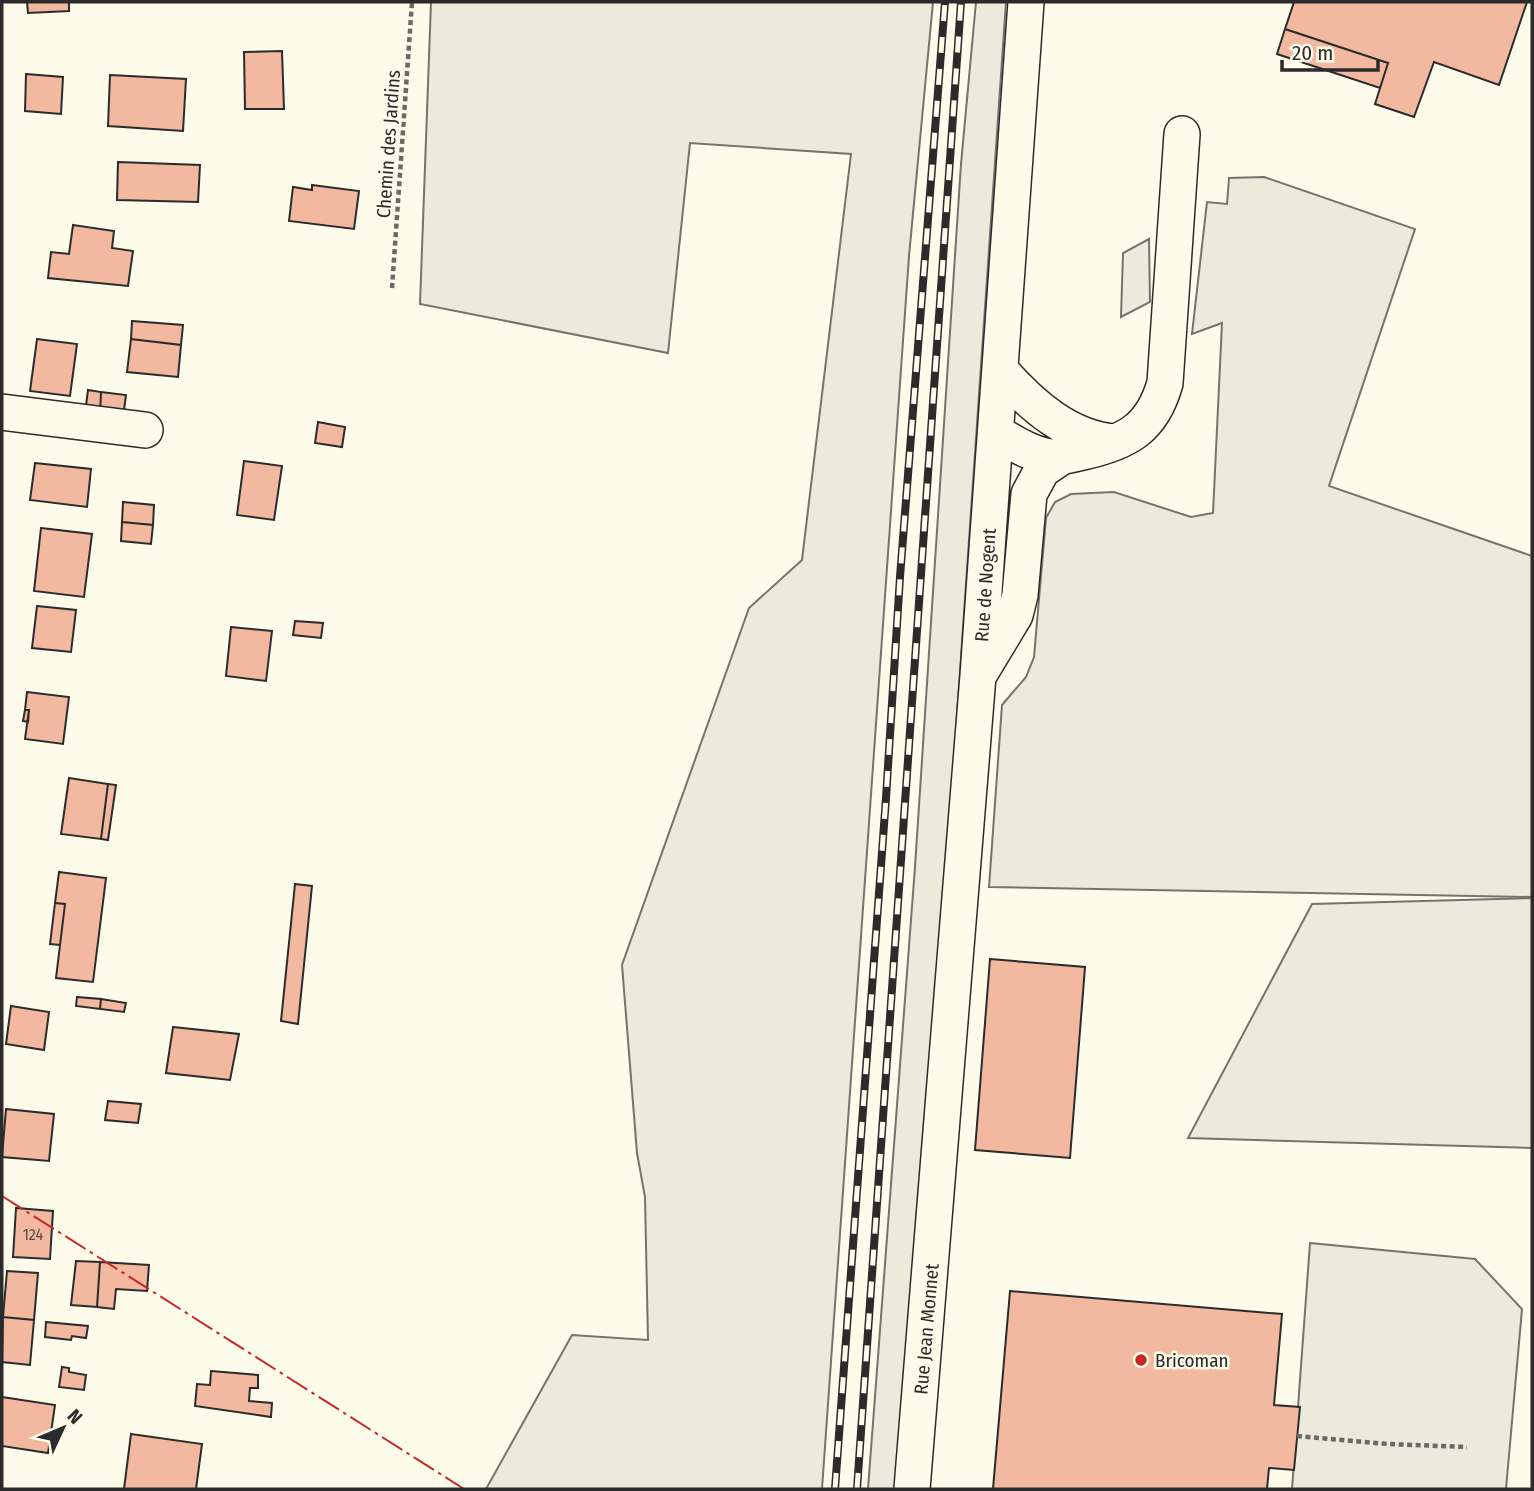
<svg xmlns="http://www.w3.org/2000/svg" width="1534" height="1491" viewBox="0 0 1534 1491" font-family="'Fira Sans Condensed',sans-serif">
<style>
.green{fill:#ecebdb;stroke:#74746e;stroke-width:2}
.parking{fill:#eceadb;stroke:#74746e;stroke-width:2}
.building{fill:#f2b8a0;stroke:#2b2b2b;stroke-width:2}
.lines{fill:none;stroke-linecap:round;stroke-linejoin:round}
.minor-casing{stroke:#2b2b2b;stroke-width:38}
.path{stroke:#6a6964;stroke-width:4.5;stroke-dasharray:5 3.5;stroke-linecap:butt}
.minor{stroke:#fdfbea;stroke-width:35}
.rail-casing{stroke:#2b2b2b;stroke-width:8}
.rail{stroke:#fdfbea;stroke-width:5;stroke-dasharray:16;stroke-linecap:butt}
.power{stroke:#c62828;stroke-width:2;stroke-dasharray:24 5 3.5 5;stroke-linecap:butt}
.poi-dot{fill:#c62828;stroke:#fdfbea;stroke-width:2.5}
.labels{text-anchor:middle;stroke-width:5;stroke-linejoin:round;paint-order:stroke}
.number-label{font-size:16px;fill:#5d4e48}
.street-label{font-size:19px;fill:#2b2b2b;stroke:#fdfbea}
.poi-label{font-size:19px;fill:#2b2b2b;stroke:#fdfbea;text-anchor:start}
</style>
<rect width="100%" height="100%" fill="#fdfbea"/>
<path class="green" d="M431,2H933L909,256L822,1489H486L572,1335L648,1340L645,1197L637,1153L622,965L749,608L802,560L851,154L690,143L668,353L420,304Z
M976,2H1006L946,875L899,1489H868L915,867L961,164Z
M1532,898V1148L1188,1138L1312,904Z"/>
<path class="parking" d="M1264,177L1415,229L1329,486L1532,556V897L989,887L1002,705L1026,677L1034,657L1046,518L1055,502L1071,494L1114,492L1191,517L1213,513L1222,323L1192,334L1207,202L1227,204L1229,178Z
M1149,239L1150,302L1121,317L1123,253Z
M1310,1243L1475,1259L1522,1309L1506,1489H1292Z"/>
<path class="building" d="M27,2H69V11L28,13Z
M1294,2H1527L1499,85L1434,62L1414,117L1375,104L1388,63L1285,29Z
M1285,29L1388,63L1380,88L1277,54Z
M282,51L284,109H245L244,52Z
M26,74L63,77L61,114L25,111Z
M110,75L186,79L183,131L108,126Z
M118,162L200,165L198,202L117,200Z
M312,185L359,191L354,229L289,221L293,187L312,190Z
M73,225L114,231L112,248L133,251L128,286L48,278L51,252L69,254Z
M132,321L183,325L181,345L131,339Z
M37,339L77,344L70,396L30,391Z
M131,339L181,345L178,377L127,372Z
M88,390L101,392L100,415L85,413Z
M101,392L126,395L123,418L100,415Z
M318,422L345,427L342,447L315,443Z
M244,461L282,466L274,520L237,515Z
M35,463L91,469L87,507L30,500Z
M123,502L154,505L153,525L122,522Z
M122,522L153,525L151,544L121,541Z
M41,528L92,534L84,597L34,591Z
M37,606L76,610L71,652L32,648Z
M295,621L323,623L321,638L293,635Z
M231,627L272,631L266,681L226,676Z
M27,692L69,697L63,744L25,739L29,710H25Z
M25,710H29L28,722L23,721Z
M69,778L108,784L101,839L61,834Z
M108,784L116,785L108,840L101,839Z
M59,872L106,878L93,982L56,978L65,904L55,903Z
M295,884L312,886L298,1024L281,1021Z
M55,903L65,904L60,945L50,944Z
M990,959L1085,967L1070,1158L975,1150Z
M77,997L101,999L100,1009L76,1006Z
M101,999L126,1003L124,1012L100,1009Z
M11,1006L49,1012L44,1050L6,1044Z
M173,1027L239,1034L230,1080L166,1073Z
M108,1101L141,1104L138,1123L105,1120Z
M6,1109L54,1114L49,1161L2,1157Z
M16,1208L53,1211L50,1259L13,1257Z
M76,1261L100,1262L97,1307L71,1305Z
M100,1262L149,1265L147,1291L116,1289L114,1309L97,1307Z
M7,1271L38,1273L34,1320L3,1317Z
M1010,1291L1282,1314L1274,1405L1300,1407L1294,1470L1269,1468L1267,1489H993Z
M3,1317L34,1320L30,1365L2,1362Z
M46,1322L88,1326L86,1338L72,1336L71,1340L45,1337Z
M62,1367L69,1368V1372L86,1375L84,1390L59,1387Z
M211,1371L258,1375V1388H250L249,1401L272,1403L271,1417L195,1406L197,1384L210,1385Z
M2,1397L55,1405L48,1453L2,1446Z
M131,1434L202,1444L196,1489H124Z"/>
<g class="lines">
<g class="minor-casing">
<path id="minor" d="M1001,371C1031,405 1069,439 1116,442
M2,412L145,430
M996,432C1011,442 1027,452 1045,456C1058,459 1070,455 1083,452C1127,442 1152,429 1165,383L1182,134
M980,673L1015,615L1020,595L1029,494L1042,470L1061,457
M912,1489L978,676L1026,2"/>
</g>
<path class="path" d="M392,288L412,2
M1297,1436L1388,1444L1467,1447"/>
<use href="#minor" class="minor"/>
<g class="rail-casing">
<path id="rail" d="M835,1489L886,798L900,577L945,2
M857,1489L961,2"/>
</g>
<use href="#rail" class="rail"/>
<path class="power" d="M2,1196L464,1489"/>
</g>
<circle class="poi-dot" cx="1141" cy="1360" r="7"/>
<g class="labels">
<g class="number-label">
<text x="33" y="1240">124</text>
</g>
<g class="street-label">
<text transform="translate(388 144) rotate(-86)" y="7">Chemin des Jardins</text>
<text transform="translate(985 585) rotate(-86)" y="7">Rue de Nogent</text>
<text transform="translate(926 1329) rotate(-85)" y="7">Rue Jean Monnet</text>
</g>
<g class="poi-label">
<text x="1155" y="1367">Bricoman</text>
</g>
</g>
<rect width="1534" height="1491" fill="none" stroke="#2b2b2b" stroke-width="7"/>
<g transform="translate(63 1428) rotate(46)" stroke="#fdfbea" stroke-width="5" paint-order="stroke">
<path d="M0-5L12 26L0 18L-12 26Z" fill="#2b2b2b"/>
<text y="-10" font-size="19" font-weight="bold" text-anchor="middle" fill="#2b2b2b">N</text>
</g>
<path d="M1282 60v10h96v-10" fill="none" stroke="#2b2b2b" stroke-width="3.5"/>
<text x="1292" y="60" font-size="21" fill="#2b2b2b" stroke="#fdfbea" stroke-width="5" paint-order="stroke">20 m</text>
</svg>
